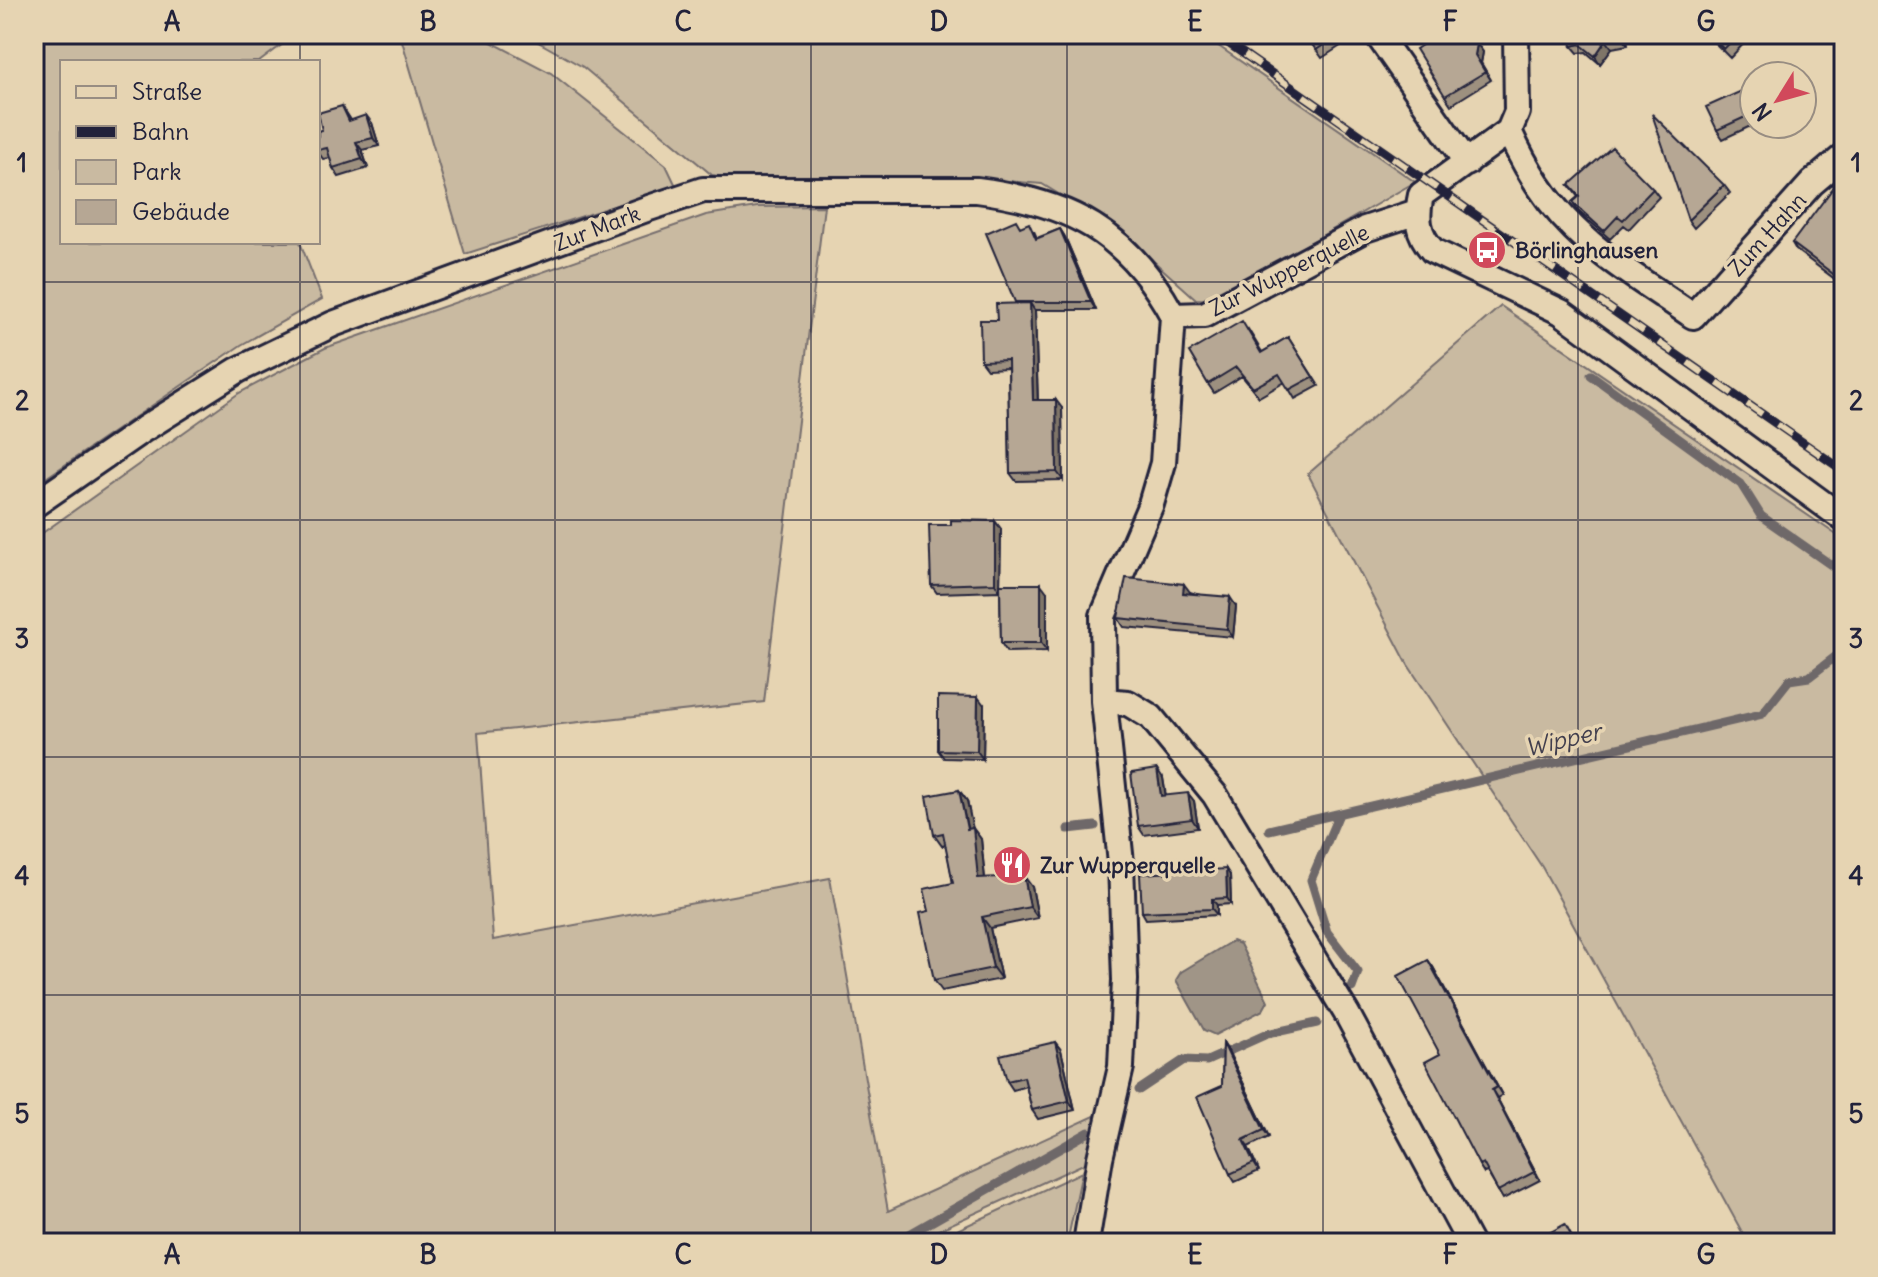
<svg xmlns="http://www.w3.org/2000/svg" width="1878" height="1277" viewBox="0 0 1878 1277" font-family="Delius,sans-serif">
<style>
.green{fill:#c9baa1;stroke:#766e6e;stroke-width:2}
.water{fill:#a09587;stroke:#6e6769;stroke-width:2}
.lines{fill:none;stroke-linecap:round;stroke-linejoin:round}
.stream{stroke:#6e6769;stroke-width:9}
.minor-casing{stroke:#22223b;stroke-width:30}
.minor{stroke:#e6d4b2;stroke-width:24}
.rail-casing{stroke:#22223b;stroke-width:9}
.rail{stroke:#e6d4b2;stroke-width:6;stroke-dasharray:18;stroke-linecap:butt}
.wall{fill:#9d907f;stroke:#22223b;stroke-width:2}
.shaded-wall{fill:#7f7568;stroke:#22223b;stroke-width:2}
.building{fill:#b6a794;stroke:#22223b;stroke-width:2}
.grid{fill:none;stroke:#22223b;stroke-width:2;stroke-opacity:0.55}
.labels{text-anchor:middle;stroke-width:7;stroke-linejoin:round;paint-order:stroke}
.street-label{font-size:22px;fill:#22223b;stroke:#e6d4b2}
.poi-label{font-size:22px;font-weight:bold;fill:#22223b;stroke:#e6d4b2;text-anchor:start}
.water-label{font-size:24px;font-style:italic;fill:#423f4e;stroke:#e6d4b2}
.neatline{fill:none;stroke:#22223b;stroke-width:3}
.grid-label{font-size:26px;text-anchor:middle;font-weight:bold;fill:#22223b}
</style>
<rect width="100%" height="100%" fill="#e6d4b2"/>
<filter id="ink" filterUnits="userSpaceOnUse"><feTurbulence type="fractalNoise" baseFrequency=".0125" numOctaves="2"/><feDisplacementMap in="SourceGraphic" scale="16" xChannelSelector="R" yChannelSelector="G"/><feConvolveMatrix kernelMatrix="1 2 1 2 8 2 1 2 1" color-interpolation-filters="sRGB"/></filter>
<g filter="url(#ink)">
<path class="green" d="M34,34H310L287,41L259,62H62V242H300L322,299L241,345L34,486Z
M400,34H476L551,73L666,165L676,186L465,254Z
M524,34H1201L1415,182L1211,300L1196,299L1121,232L1042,184L982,179L759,183L712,175L583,67Z
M824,206L764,702L478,733L493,940L830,878L888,1211L1101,1113L1090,1161L910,1243H34V539L239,393L325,348L706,215L757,207Z
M1501,306L1844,540V1243H1748L1542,867L1408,665L1308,474Z
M1082,1172L1067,1243H929Z"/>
<path class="water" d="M1232,941L1240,944L1268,1001L1263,1010L1215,1035L1204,1030L1176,980L1181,972Z"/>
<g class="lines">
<path class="stream" d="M1591,375L1741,484L1761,516L1844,574
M1339,814L1311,880L1327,932L1358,972L1352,988
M1068,829L1095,826
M1269,830L1762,714L1789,680L1809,677L1844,650
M1139,1090L1184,1060L1207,1061L1267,1034L1317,1023
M894,1243L1089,1132"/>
<g class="minor-casing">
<path id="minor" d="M1377,34L1467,163
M1509,131L1421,195C1416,218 1417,233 1433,251L1561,312L1844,519
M1509,131C1553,231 1607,257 1693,316L1812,183L1844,156
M1509,131L1517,112L1516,34
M1173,316L1204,315L1365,229L1417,212
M34,505L144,429L238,370L333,324L649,208L703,190H977C1069,202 1128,232 1173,316
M1104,701L1128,703L1151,717L1215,795L1347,1014L1470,1243
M1086,1243L1100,1158L1121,1067L1125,980L1121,863L1104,701L1103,616L1151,504L1163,463L1173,316"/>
</g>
<use href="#minor" class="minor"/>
<g class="rail-casing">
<path id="rail" d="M1215,34L1844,471"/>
</g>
<use href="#rail" class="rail"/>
</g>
<path class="wall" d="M1305,34H1351L1353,38L1322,58Z
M1626,34L1628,45L1612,48L1600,64L1586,52L1578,53L1572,46Z
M1706,34H1753L1730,58Z
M1468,42L1477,44L1483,52L1481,63L1491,80L1451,105L1445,96Z
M1746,89L1754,103V124H1755L1723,139L1717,130Z
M342,106L351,120L372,123L379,146L362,150L368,168L339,177L333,168L330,158L323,159L318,152V131L322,130Z
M1569,185L1653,189L1659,197L1629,229L1624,225L1610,239L1578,211L1572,202L1578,197Z
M1724,185L1730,193L1694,228L1688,220Z
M1844,197V286L1796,250L1792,243Z
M1021,227L1034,231L1037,238L1060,229L1065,237L1096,310H1035L1038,400L1062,408L1063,480L1016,481L1010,473L1008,368L987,369L981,361L997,320L1015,303Z
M1248,329L1262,352L1288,337L1319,386L1295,399L1285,382L1259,397L1242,376L1214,393L1208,384Z
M995,521L1001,529L1000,584L1047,592V651L1007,652L1001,643L1000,591L937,593L931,585L951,525Z
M1190,592L1236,606L1233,637L1124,627L1118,618Z
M984,705L983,759L944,758L938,750Z
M1163,778L1166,796L1194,801L1198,828L1144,835L1138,826Z
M959,790L967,801L972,828L981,839L985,878L1032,887L1038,918L990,928L1001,979L942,991L934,980L929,911L953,883L946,845L942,846L934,835Z
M1230,875L1231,904L1217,905V915L1146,919L1142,912Z
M1428,960L1433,967L1502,1095L1497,1098L1540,1180L1503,1199L1487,1172L1484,1173L1479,1165L1440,1054Z
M1055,1042L1061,1050L1075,1110L1038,1119L1032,1110L1026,1086L1013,1090L1007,1081Z
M1223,1043L1228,1051L1269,1137L1248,1147L1259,1171L1235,1182L1230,1174L1222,1086Z"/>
<path class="shaded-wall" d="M1622,34H1626L1628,45L1623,38Z
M1606,40L1612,48L1600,64L1595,56Z
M1477,44L1483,52L1481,63L1491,80L1475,55Z
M366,115L372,123L379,146L373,138Z
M356,142L362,150L368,168L362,159Z
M1060,229L1065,237L1096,310L1091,302Z
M1030,303L1035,311L1038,409L1033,400Z
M1056,400L1062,408L1063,480L1057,472Z
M995,521L1001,529L1000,591L995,583Z
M1041,584L1047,592V651L1041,643Z
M1184,584L1190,592L1189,601L1183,593Z
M1230,597L1236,606L1233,637L1227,629Z
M978,697L984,705L983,759L977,751Z
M1157,769L1163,778L1167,805L1161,796Z
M959,790L967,801L974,834L973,828L981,839L986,890L978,878Z
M1188,793L1194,801L1198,828L1192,819Z
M1226,869L1230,875L1231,904L1227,898Z
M1024,876L1032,887L1038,918L1030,907Z
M1212,899L1217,905V915L1212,909Z
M982,917L990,928L1001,979L993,968Z
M1428,960L1433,967L1502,1095L1497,1087Z
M1055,1042L1061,1050L1075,1110L1069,1101Z
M1223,1043L1228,1051L1269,1137L1264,1130Z
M1492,1090L1497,1098L1540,1180L1534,1172Z
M1243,1140L1248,1147L1259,1171L1254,1163Z"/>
<path class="building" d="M1305,34H1340L1316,50Z
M1432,34H1462L1467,41L1477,44L1475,55L1485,72L1445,96L1416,49L1431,39Z
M1570,34H1622L1623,38L1606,40L1595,56L1580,44L1572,46Z
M1708,34H1738L1724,49Z
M1746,89L1754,107V113L1717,130L1706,107Z
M342,106L349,121L366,115L373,138L356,142L362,159L333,168L327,148L318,150V131L322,130L318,113Z
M1652,114L1724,185L1688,220Z
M1612,147L1653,189L1623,220L1618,216L1604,231L1572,202L1579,196L1569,185Z
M1833,188L1844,197V240L1842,243L1844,245V282L1792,243Z
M1016,220L1020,227L1029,223L1036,239L1060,229L1091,302H1015L986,233Z
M1030,303L1033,400H1056L1057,472L1010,473L1008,360L981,361L980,320H997L996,304Z
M1242,321L1261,353L1288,337L1313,377L1289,390L1279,374L1253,388L1236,367L1208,384L1189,352Z
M951,520L995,521V583L931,585L929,525H951Z
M1126,578L1184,584L1183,593L1230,597L1227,629L1118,618Z
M1000,584H1041V643H1001Z
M938,696L978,697L977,751L938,750Z
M1157,769L1161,796L1188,793L1192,819L1138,826L1131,773Z
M959,790L967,829L973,828L978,878L1024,876L1030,907L982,917L993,968L934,980L920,913L929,911L924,889L953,883L943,833L934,835L927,796Z
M1226,869L1227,898L1212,899V909L1142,912L1140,874Z
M1428,960L1497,1087L1492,1090L1534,1172L1498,1191L1483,1163L1479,1165L1425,1062L1440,1054L1398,976Z
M1055,1042L1069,1101L1032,1110L1024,1077L1007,1081L1000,1055Z
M1223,1043L1264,1130L1243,1140L1254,1163L1230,1174L1197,1097L1222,1086Z
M1565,1224L1575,1243H1531Z"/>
</g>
<path class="grid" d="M300,34V62M555,34V1243M811,34V1243M1067,34V1243M1323,34V1243M1578,34V1243M300,242V1243M34,282H1844M34,520H1844M34,757H1844M34,995H1844"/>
<defs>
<g id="bus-disc" transform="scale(2)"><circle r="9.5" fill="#d1495b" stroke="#e6d4b2"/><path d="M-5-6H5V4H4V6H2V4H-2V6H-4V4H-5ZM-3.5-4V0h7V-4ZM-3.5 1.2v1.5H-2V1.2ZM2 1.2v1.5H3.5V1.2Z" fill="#fff"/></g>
<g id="restaurant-disc" transform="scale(2)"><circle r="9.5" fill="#d1495b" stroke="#e6d4b2"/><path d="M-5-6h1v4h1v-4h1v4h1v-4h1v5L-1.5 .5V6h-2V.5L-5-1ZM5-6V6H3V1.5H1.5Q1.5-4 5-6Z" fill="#fff"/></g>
</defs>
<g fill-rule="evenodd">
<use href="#bus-disc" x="1487" y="250"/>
<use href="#restaurant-disc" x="1012" y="865"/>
</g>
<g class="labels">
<g class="street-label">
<text transform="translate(597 228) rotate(-21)" y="8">Zur Mark</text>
<text transform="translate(1767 234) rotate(-48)" y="8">Zum Hahn</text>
<text transform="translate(1289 270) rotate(-27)" y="8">Zur Wupperquelle</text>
</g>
<g class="poi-label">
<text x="1515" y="258">Börlinghausen</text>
<text x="1040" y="873">Zur Wupperquelle</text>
</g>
<g class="water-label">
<text transform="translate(1563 740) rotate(-13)" y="8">Wipper</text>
</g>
</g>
<rect width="1878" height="1277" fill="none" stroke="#e6d4b2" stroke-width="88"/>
<rect x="60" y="60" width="260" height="184" fill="#e6d4b2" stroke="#988d82" stroke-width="2"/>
<rect x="76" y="86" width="40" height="12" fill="#e6d4b2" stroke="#988d82" stroke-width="2"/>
<text x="132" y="100" font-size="24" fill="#22223b">Straße</text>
<rect x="76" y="126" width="40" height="12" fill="#22223b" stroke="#988d82" stroke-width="2"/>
<text x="132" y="140" font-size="24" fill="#22223b">Bahn</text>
<rect x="76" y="160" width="40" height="24" fill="#c9baa1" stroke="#988d82" stroke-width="2"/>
<text x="132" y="180" font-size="24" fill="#22223b">Park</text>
<rect x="76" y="200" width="40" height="24" fill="#b6a794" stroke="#988d82" stroke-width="2"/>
<text x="132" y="220" font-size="24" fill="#22223b">Gebäude</text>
<g transform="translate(1778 100) rotate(233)"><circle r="38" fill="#e6d4b2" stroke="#988d82" stroke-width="2"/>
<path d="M0-6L14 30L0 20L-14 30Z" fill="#d1495b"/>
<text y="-12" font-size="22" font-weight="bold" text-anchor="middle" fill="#22223b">N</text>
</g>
<rect x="44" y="44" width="1790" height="1189" class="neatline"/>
<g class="grid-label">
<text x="172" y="31">A</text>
<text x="428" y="31">B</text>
<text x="683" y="31">C</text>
<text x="939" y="31">D</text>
<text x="1195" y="31">E</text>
<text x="1450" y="31">F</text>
<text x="1706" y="31">G</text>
<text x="22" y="172">1</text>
<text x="1856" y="172">1</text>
<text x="22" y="410">2</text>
<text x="1856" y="410">2</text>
<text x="22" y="648">3</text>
<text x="1856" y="648">3</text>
<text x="22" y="885">4</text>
<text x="1856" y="885">4</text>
<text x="22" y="1123">5</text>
<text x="1856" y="1123">5</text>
<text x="172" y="1264">A</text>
<text x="428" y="1264">B</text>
<text x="683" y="1264">C</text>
<text x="939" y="1264">D</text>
<text x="1195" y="1264">E</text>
<text x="1450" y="1264">F</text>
<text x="1706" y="1264">G</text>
</g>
</svg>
